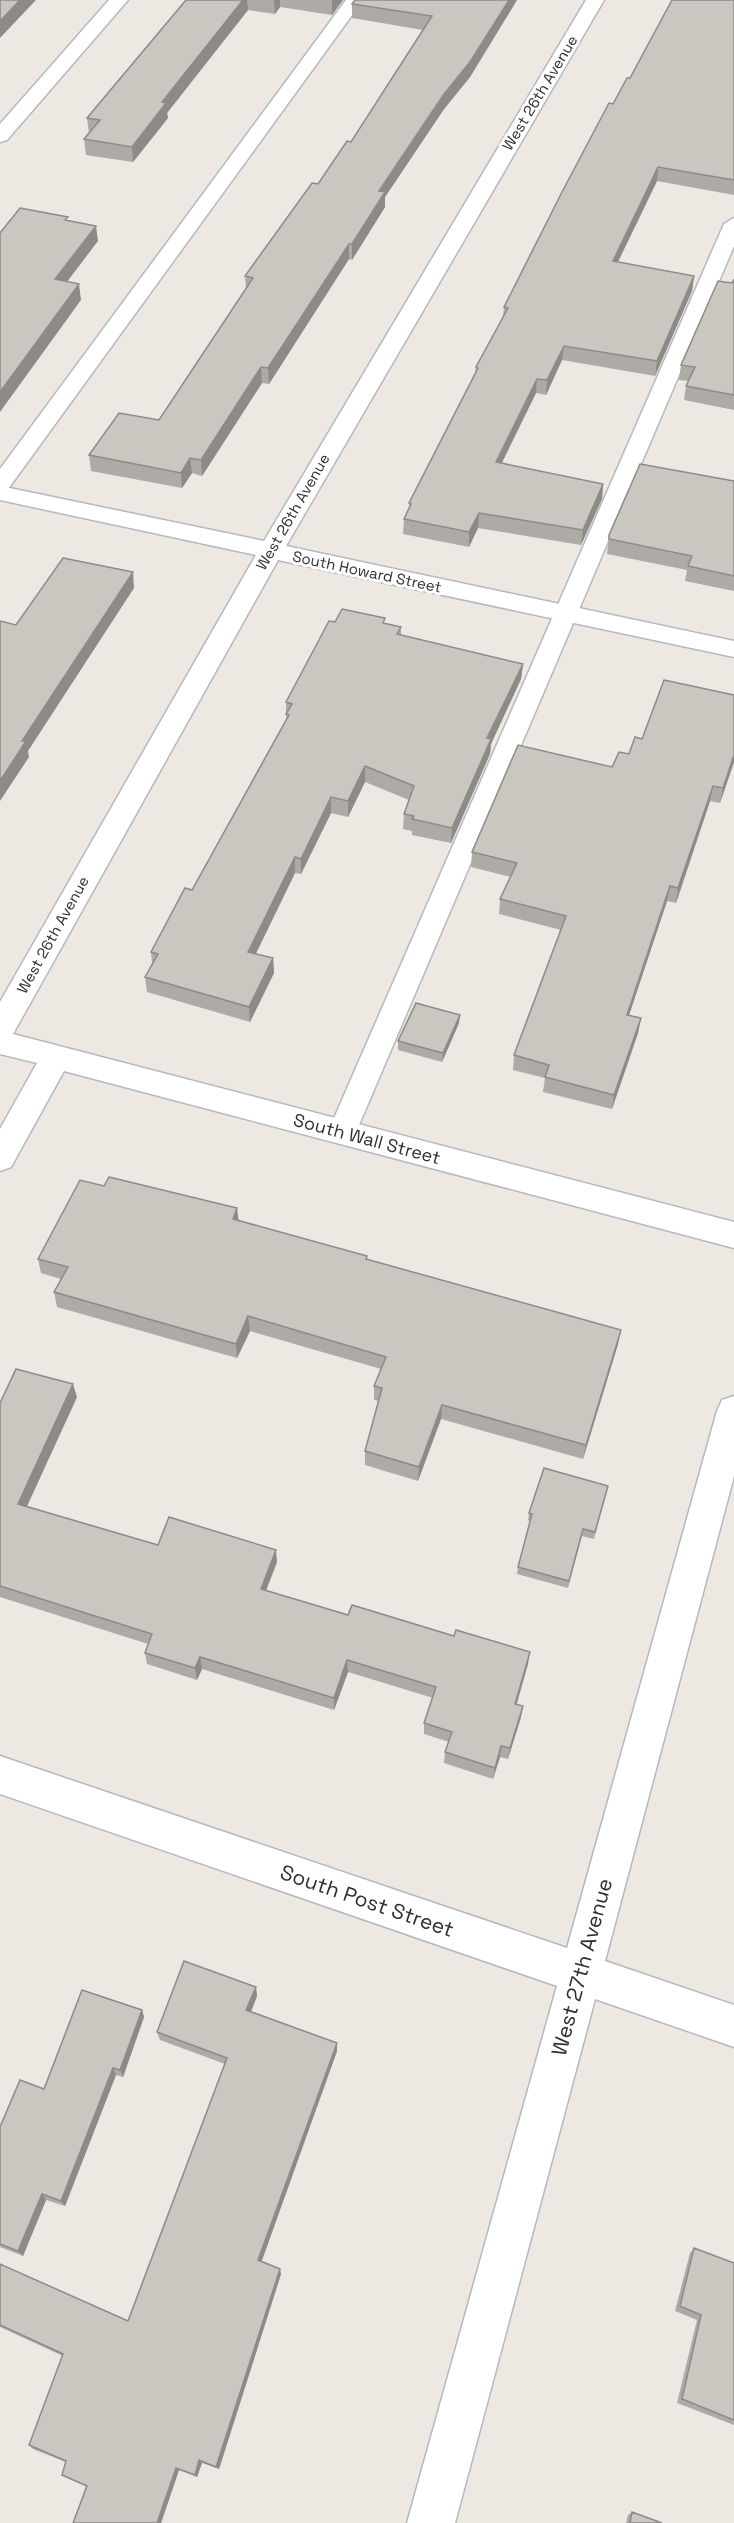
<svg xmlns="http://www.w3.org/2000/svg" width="734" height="2523" viewBox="0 0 734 2523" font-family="'Space Grotesk',sans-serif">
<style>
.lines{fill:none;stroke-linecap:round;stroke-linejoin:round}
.service-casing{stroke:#b5b8c0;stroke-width:3}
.minor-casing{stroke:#b5b8c0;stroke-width:3}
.service{fill:#fff;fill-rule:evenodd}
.minor{fill:#fff;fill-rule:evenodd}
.wall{fill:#aeaaa5}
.shaded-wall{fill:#8d8b86}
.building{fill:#cac6c0;stroke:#8d8b86;stroke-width:1.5}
.labels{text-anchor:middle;stroke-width:6;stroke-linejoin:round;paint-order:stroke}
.far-street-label{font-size:15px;fill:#2e2e2e;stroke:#fff}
.street-label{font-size:18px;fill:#2e2e2e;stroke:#fff}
.near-street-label{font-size:21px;fill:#2e2e2e;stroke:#fff}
</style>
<rect width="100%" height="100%" fill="#eee8e2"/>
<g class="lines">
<g class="service-casing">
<path id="service" d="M346,0H363L8,489L0,491V469Z
M734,218V246L356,1132L352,1140L342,1143L332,1140L328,1132L724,224Z"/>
</g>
<g class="minor-casing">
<path id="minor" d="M109,0H128L7,140L0,142V124Z
M586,0H604L286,546L734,641V657L278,560L13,1034L734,1222V1248L64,1071L11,1167L0,1171V1129L37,1063L0,1054V1002L256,555L0,500V486L264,541Z
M734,1396V1476L605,1961L734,2005V2047L595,1999L455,2523H407L557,1986L0,1794V1756L567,1948L717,1411L722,1400Z"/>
</g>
<use href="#service" class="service"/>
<use href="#minor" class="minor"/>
</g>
<path class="wall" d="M186,0H343L332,15L280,7L275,14L248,10L167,113L168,118L133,162L86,155L84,139L89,133L87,118Z
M355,0H517L470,77L444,109L385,197V207L352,260L349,259L269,384L262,383L202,476L192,473L182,488L91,471L89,455L159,420L246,289L245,276L318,184L351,142L423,30L352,18V4Z
M734,0V195L657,181L618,262L694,276L692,291L655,376L562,360L546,395L536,393L501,464L603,484L602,499L581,545L478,528L469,547L403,534L404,519L409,509V503L475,373L476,367L503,317L504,307L613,104L630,78Z
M734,279V410L684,400L686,386L688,381L679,380L681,365Z
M734,481V591L685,581L687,570L607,554L609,535Z
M335,622L385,623L401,627V635L523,664L521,679L491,744L490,754L451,843L412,835V831L403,829L404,814L409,800L365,782L348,817L331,813L301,874L295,873L256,954L273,958L274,973L250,1022L147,992L145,977L152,964L151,952L192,890L286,719V702Z
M629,754L734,762L720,803L710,801L676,903L667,901L629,1015L641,1018L638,1033L612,1109L543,1092L545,1078L513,1070L514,1055L561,930L499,914L500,899L511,877L471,867L472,852L612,767Z
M460,1015L459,1023L442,1062L398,1050V1041Z
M238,1221L367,1260L618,1344L583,1459L441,1419L418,1481L365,1465V1451L379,1401L374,1400V1386L381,1369L250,1331L237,1358L57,1307L54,1292L61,1279L41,1273L38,1259Z
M77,1397L27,1506L158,1545L277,1562L266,1590L348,1615L528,1664L517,1704L521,1717L508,1759L500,1757L493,1779L444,1763L445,1752L449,1742L424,1734V1723L433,1698L348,1672L334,1710L202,1669L197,1680L147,1664L145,1653L148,1644L0,1597V1403Z
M608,1486L594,1539L582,1536L568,1588L517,1574L518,1567L530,1521L528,1520L529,1513Z
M256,1987L257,1996L251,2012L337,2043V2051L261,2262L281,2274L219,2469L202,2463L197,2477L179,2470L161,2523H73L86,2486L62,2475L66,2462L33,2449L29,2445L63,2356L0,2327V2264L128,2321L225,2064L160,2040L157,2032Z
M142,2010L144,2017L123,2077L116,2075L65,2206L46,2200L23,2256L0,2247V2127Z
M694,2248L734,2263V2425L677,2403L697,2320L675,2311L690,2253Z
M632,2512L662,2523H626L628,2515Z"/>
<path class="shaded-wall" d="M20,0H36L0,38V21Z
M243,0H247L248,10L167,113L168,118L133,162L132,147L162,102Z
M274,0H280V7L275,14Z
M332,0H343L332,15Z
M509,0H517L470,77L444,109L385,197V207L352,260V244L379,191Z
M658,167L657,181L611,276L613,261Z
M96,226L98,241L57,295L55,279Z
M349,244V259L269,384L268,368Z
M694,276L692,291L655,376L657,361Z
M79,284L81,300L0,412V392Z
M564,346L562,360L546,395L547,380Z
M261,367L262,383L202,476L201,460Z
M537,379L536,393L495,477L496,462Z
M190,458L192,473L182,488L181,473Z
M603,484L602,499L581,545L583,530Z
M479,513L478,528L469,547V532Z
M133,572L134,588L28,751L29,757L0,801V781L22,741Z
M523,664L521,679L491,744L490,754L451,843L452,828L487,738Z
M734,755V762L720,803L723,788Z
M365,766V782L348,817V801Z
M713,786L710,801L676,903L678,888Z
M331,797V813L301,874V859Z
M295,857V873L249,967L248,952Z
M670,886L667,901L624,1030L627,1015Z
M273,958L274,973L250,1022L249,1007Z
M460,1015L459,1023L442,1062L443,1053Z
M641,1018L638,1033L612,1109L614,1095Z
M237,1208L239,1224L233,1219Z
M248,1316L250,1331L237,1358L236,1344Z
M621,1330L618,1344L583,1459L586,1445Z
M73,1384L77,1397L22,1517L18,1504Z
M442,1405L441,1419L418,1481L419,1467Z
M276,1550L277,1562L262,1601L261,1589Z
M530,1652L528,1664L513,1715L515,1704Z
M200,1657L202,1669L197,1680L195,1668Z
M347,1660L348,1672L334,1710V1698Z
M523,1706L521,1717L508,1759L510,1748Z
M501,1746L500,1757L493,1779L495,1768Z
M256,1987L257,1996L248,2019L246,2010Z
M142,2010L144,2017L123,2077L120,2070Z
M337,2043V2051L260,2266L258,2260Z
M113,2068L116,2075L65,2206L61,2201Z
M42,2194L46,2200L23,2256L18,2251Z
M280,2269L281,2274L219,2469L216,2467Z
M199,2460L202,2463L197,2477L195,2475Z
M176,2468L179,2470L161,2523H157Z"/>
<path class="building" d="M0,0H20L0,21Z
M186,0H243L162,102L166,103L132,147L84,139L100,120L87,118Z
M355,0H509L470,62L444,94L379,191L385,192L352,244H349L268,368L261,367L201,460L190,458L181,473L89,455L119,413L159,420L253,278L245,276L312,183L318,184L347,141L351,142L432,16L352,4Z
M672,0H734V180L658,167L613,261L694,276L657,361L564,346L547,380L537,379L496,462L603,484L583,530L479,513L469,532L404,519L411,504L409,503L478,368L476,367L508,308L504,307L562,192L609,103L613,104L627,78H630Z
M20,208L68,217L65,220L96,226L55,279L79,284L0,392V233Z
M734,279V395L686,386L695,367L681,365L718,281L732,283Z
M640,464L734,481V576L688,566L692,556L609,539V535Z
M63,558L133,572L22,741H26L0,781V621L16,625Z
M342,609L385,618L383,623L401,627L397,634L523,664L487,738L491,739L452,828L412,819L414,816L404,814L414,786L365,766L348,801L331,797L301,859L295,857L248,952L273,958L249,1007L145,977L158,954L151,952L185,888L192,890L289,715L286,714L292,704L286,702L329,621L335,622Z
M664,680L734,695V755L723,788L713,786L678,888L670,886L627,1015L641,1018L614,1095L545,1077L549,1065L514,1055L566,916L500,899L517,863L472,852L518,745L612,767L619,752L629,754L635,737L642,739Z
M416,1003L460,1015L443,1053L398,1041Z
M109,1177L237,1208L233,1219L367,1256L366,1259L621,1330L586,1445L442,1405L419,1467L365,1451L382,1388L374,1386L386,1357L248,1316L236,1344L54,1292L68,1267L38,1259L80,1180L104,1186Z
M16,1369L73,1384L18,1504L158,1545L169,1517L276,1550L261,1589L348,1615L352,1605L454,1636L456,1630L530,1652L515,1704L523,1706L510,1748L501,1746L495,1768L445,1752L452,1732L424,1723L436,1687L347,1660L334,1698L200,1657L195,1668L145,1653L152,1634L0,1586V1403Z
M544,1468L608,1486L595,1532L583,1529L569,1581L518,1567L532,1514L529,1513Z
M184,1961L256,1987L246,2010L337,2043L258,2260L280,2269L216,2467L199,2460L195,2475L176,2468L157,2523H73L87,2486L62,2475L66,2461L29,2445L63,2354L0,2325V2264L128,2321L227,2058L157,2032Z
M82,1990L142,2010L120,2070L113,2068L61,2201L42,2194L18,2251L0,2244V2127L20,2080L44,2089Z
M694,2248L734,2263V2420L682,2399L701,2315L680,2306Z
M632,2512L662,2523H630Z"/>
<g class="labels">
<g class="far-street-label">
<text transform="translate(540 93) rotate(-59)" y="5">West 26th Avenue</text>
<text transform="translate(293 512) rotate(-60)" y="5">West 26th Avenue</text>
<text transform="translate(367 572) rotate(12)" y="5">South Howard Street</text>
<text transform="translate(53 935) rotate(-61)" y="5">West 26th Avenue</text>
</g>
<g class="street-label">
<text transform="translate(367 1139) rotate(15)" y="6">South Wall Street</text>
</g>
<g class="near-street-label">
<text transform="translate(367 1901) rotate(19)" y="7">South Post Street</text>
<text transform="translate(582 1967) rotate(-75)" y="7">West 27th Avenue</text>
</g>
</g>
</svg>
